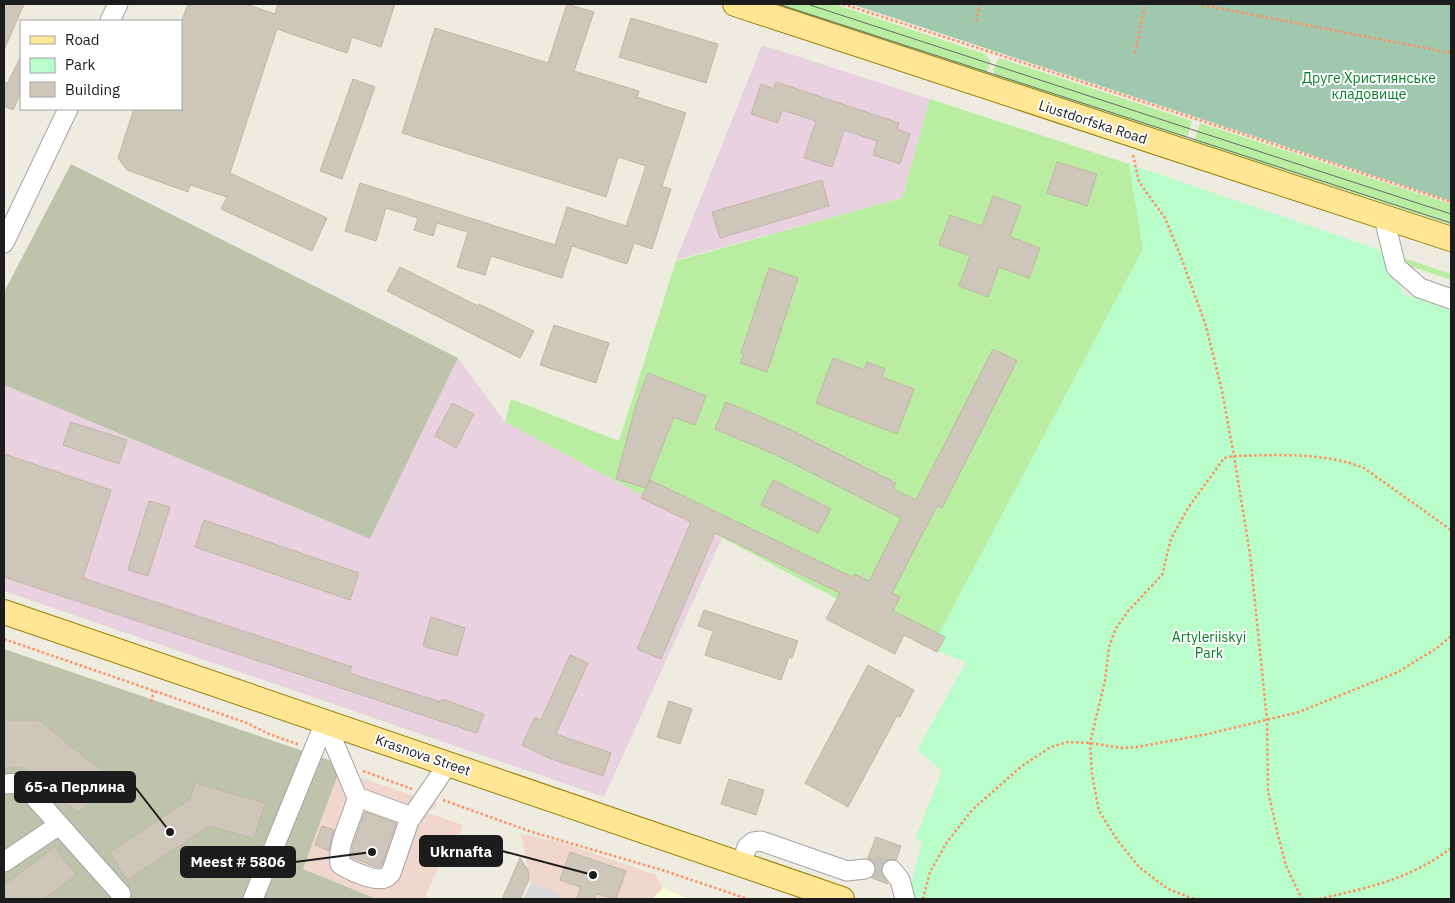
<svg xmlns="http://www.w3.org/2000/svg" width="1455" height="903" viewBox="0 0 1455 903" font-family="'IBM Plex Sans',sans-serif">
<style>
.residential{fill:#dad9d9}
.commercial{fill:#f1d6ce}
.industrial{fill:#e8d2df}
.education{fill:#f8ffd8}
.construction{fill:#bec3ac}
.grass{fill:#b8eda2}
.cemetery{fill:#a0c8ae}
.park{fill:#b9fdcb}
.building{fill:#cec6ba;stroke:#c0b5a2}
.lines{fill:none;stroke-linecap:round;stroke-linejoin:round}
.minor-tunnel{stroke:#c4c2b9;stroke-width:19;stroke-dasharray:19 9;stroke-linecap:butt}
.minor-casing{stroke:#a3a3a3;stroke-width:21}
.major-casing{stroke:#937f00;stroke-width:26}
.path{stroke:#ff8f60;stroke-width:2.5;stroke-dasharray:2.5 2.5;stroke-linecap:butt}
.minor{stroke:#fff;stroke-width:19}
.major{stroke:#ffe594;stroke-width:24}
.tram{stroke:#6a6a6a;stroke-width:1}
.labels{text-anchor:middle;stroke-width:4;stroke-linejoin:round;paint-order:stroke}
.park-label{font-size:14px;fill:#047f26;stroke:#fff}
.street-label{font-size:14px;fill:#1c1c1c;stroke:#fff}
.leader{fill:none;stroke:#1c1c1c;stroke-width:2}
.callout-dot{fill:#1c1c1c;stroke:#fff;stroke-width:2}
.callout{fill:#1c1c1c;stroke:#1c1c1c;stroke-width:2}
.callout-label{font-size:15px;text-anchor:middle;font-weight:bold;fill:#fff}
</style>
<rect width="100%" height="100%" fill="#eeece0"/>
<path class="residential" d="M531,884L556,891L561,899H523Z"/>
<path class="commercial" d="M338,770L438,804L428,813L463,825L456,843L444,853L425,898L428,899H377L303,869L337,777Z
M521,834L561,842L656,875L663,888L652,899H561L556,891L531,884Z"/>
<path class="industrial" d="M762,45L930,99L902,198L676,260Z
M458,358L505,422L722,538L604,797L4,591V385L370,539Z"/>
<path class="education" d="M663,888L689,899H652Z"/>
<path class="construction" d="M71,164L458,358L370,539L4,385V292Z
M4,649L338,763L337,777L303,869L377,899H4Z"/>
<path class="grass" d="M771,4H834L985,54L991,61L986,74Z
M999,58L1192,121L1187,138L996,77L993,70Z
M930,99L1129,164L1143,249L931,649L505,422L511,399L619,441L676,261L902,198Z
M1200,123L1451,204V225L1194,141Z
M1401,257L1451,274V280L1407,265Z"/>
<path class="cemetery" d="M851,4H1451V201Z"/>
<path class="park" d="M1129,164L1380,250L1404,294L1451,311V899H912V881L922,842L915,839L942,771L917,750L966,662L931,649L1143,249Z"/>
<path class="building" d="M4,4H24L4,50Z
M188,4H246L275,14L278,4H395L381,47L352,37L347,53L277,29L230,173L327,218L312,251L221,209L227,197L190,185L188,192L127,170L118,158L134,109H181V23Z
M567,4L594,12L574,71L639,91L637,97L686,113L662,186L671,189L652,249L634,243L627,264L572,246L562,278L491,256L485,275L457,267L468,232L437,223L433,236L414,230L418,218L386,208L376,241L345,231L360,183L555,245L567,207L626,226L646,166L618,157L606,197L402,133L435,28L548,63Z
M631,18L718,44L706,83L619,57Z
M21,56V92L13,110L4,106V82L7,84Z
M353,79L375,87L342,179L320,171Z
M776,82L899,123L897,129L910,134L900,164L873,155L877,141L844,130L832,167L804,158L816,121L782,110L778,123L751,114L761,84L774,89Z
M1057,162L1097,174L1087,206L1047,193Z
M822,180L829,206L720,238L712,212Z
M993,196L1021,206L1010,237L1040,248L1029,278L999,267L988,297L959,286L970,256L939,245L950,215L982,226Z
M400,267L478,306L479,304L534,331L520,358L387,291Z
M769,268L798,278L767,372L740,363L744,354L741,353Z
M554,325L609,343L596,383L540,365Z
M993,349L1017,361L942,508L937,506L892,593L900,597L893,611L945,637L937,652L904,635L895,654L826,619L840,593L715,533L661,659L637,649L691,522L641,498L650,480L852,577L854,574L869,581L901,518L776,455L715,429L726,402L789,429L896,483L893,489L916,500Z
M833,358L864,370L867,362L885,369L882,377L914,389L897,434L816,403Z
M648,373L706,396L695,425L674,417L646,488L616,479L637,402Z
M452,403L474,414L456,448L435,436Z
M71,422L127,440L119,464L63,445Z
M4,454L111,490L83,578L352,667L349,673L441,702L442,699L484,714L477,733L4,577Z
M773,480L831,509L818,533L761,505Z
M149,501L170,507L148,576L128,570Z
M204,520L359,573L350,600L195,547Z
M704,610L798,641L792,658L789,657L781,680L705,655L713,631L698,626Z
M431,617L465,628L457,656L423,646Z
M570,655L588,663L556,734L611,753L603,776L551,759L522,745L535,717L541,720Z
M868,665L914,690L900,717L897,716L848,807L805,783Z
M669,701L692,709L680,744L657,737Z
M4,720H39L108,776L79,813L23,768H4Z
M729,779L764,790L756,815L721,804Z
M195,783L265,803L254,839L210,826L127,880L109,852L190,799Z
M365,812L396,823L381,867H376L351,857L354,842Z
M322,826L334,830L329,851L315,845Z
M876,837L901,846L896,860L891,859L885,861L881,866V872L888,884L872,878L875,873L876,867L874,862L868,858Z
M55,847L76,875L44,899H4V885Z
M570,852L626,871L616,899L598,894L593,899H577L580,887L560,880Z
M520,858L528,870L529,879L520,899H502Z"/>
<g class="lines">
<path class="minor-tunnel" d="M865,869L879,867L892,870"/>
<g class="minor-casing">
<path id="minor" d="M110,21L118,4
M1384,218L1396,267L1420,288L1451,299
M4,243L68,109
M325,722L357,797C353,819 337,841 340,864C349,870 374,882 385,878C388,877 389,875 391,873L409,821L448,764
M4,784L22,783L121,894
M357,797L412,817
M4,862L59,825
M741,865L747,847L753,842L761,841L847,871L865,869
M892,870L900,880L905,899
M253,899L325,722"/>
</g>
<g class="major-casing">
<path id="major" d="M735,4L1451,239
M4,612L842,899"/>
</g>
<path class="path" d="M843,4L1451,202
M1197,4L1451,53
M976,21L980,4
M1135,53L1145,4
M1133,155L1139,182L1165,218L1181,257L1206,326L1222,391L1234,456L1250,554L1267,720L1268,791L1277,831L1286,866L1302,899
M4,639L247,723L269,734L300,745
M151,702L154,691
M363,771L412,789
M443,800L532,832L662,870L748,899
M923,899L930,872L947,842L973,809L1022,766L1051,747L1068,742L1090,743L1122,748L1137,747L1208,734L1299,712L1398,672L1437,648L1451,636
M1194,899L1168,889L1139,867L1118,841L1099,811L1092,774L1090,743L1105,681L1109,647L1115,630L1128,611L1162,575L1171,539L1188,508L1224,458L1234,456C1277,455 1324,452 1364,468L1451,530
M1319,899C1367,888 1411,879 1451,848"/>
<use href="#minor" class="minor"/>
<use href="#major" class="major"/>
<path class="tram" d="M778,4L1451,223
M807,4L1451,214"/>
</g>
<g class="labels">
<g class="park-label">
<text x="1369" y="83">Друге Християнське<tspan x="1369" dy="16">кладовище</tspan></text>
<text x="1209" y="642">Artyleriiskyi<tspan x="1209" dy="16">Park</tspan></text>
</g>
<g class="street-label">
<text transform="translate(1093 122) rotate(18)" y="5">Liustdorfska Road</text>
<text transform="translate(423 755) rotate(19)" y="5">Krasnova Street</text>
</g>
</g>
<path class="leader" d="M170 832L135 787M593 875L502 851M372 852L295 862"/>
<g class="callout-dot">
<circle cx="170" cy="832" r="5"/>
<circle cx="593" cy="875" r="5"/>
<circle cx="372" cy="852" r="5"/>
</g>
<g class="callout">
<rect x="15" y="772" width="120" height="30" rx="5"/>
<rect x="420" y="836" width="82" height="30" rx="5"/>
<rect x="181" y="847" width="114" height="30" rx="5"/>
</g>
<g class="callout-label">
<text x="75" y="792">65-а Перлина</text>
<text x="461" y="857">Ukrnafta</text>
<text x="238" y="867">Meest # 5806</text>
</g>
<rect width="1455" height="903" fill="none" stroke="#1c1c1c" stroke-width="10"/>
<rect x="20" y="20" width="162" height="90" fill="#ffffff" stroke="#a4a4a4"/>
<rect x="30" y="36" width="25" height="8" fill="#ffe594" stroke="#a4a4a4"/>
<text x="65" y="45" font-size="15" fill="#1c1c1c">Road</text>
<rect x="30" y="58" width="25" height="15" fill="#b9fdcb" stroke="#a4a4a4"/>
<text x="65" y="70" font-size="15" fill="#1c1c1c">Park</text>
<rect x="30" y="82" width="25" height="15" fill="#cec6ba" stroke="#a4a4a4"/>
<text x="65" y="95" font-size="15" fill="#1c1c1c">Building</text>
</svg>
